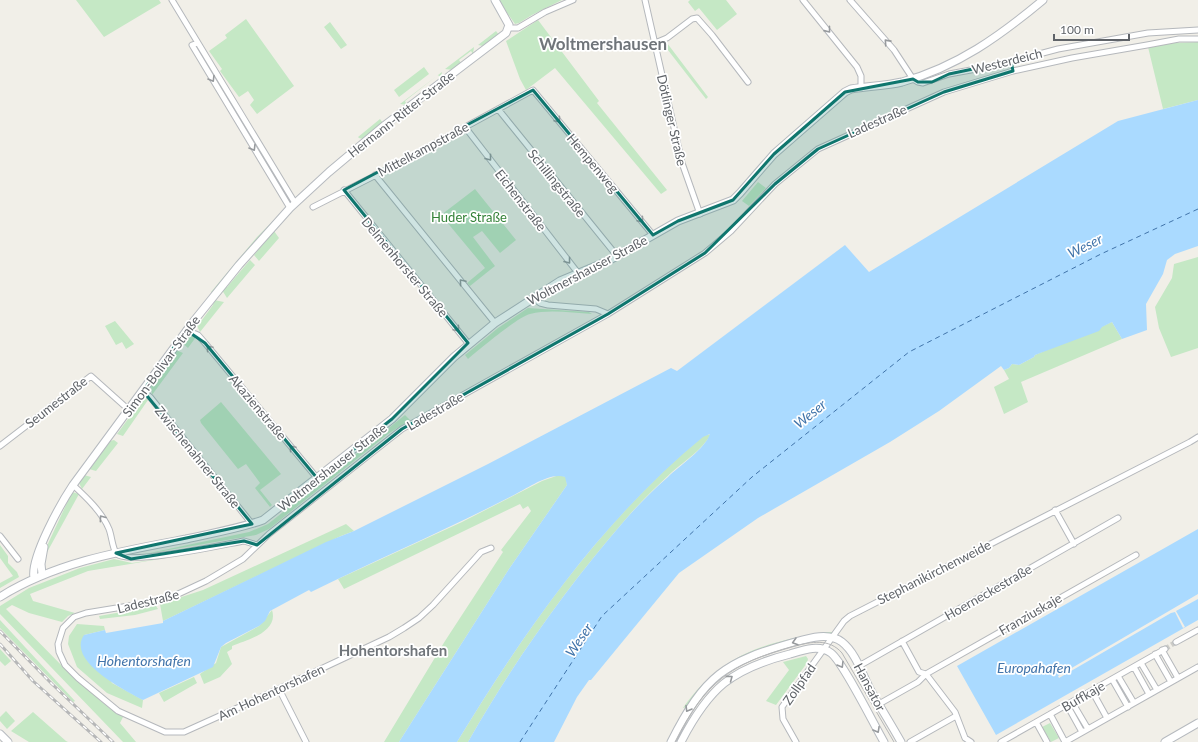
<svg xmlns="http://www.w3.org/2000/svg" width="1198" height="742" viewBox="0 0 1198 742" font-family="Lato,sans-serif">
<style>
.green{fill:#c5e8c5}
.water{fill:#aadaff}
.pier{fill:#f1efe8}
.lines{fill:none;stroke-linecap:round;stroke-linejoin:round}
.ferry{stroke:#4174aa;stroke-width:1;stroke-dasharray:5 4;stroke-linecap:butt}
.street-tunnel{stroke:#ccccc8;stroke-width:5;stroke-dasharray:5 2.5;stroke-linecap:butt}
.street-casing{stroke:#b5b8bc;stroke-width:7}
.secondary-casing{stroke:#b6babf;stroke-width:9}
.street{stroke:#fff;stroke-width:5}
.secondary{stroke:#fff;stroke-width:7}
.tram{stroke:#b6b7b8;stroke-width:1}
.rail-casing{stroke:#b6b7b8;stroke-width:3}
.rail{stroke:#fff;stroke-width:1.5;stroke-dasharray:4.5;stroke-linecap:butt}
.oneway{stroke:#979a9d}
.marked{fill:#0f766e;fill-opacity:0.2;stroke:#0f766e;stroke-width:3;stroke-linejoin:round}
.labels{text-anchor:middle;stroke-width:3.5;stroke-linejoin:round;paint-order:stroke}
.street-label{font-size:13px;fill:#5f6368;stroke:#fff}
.park-label{font-size:13px;fill:#348238;stroke:#fff}
.water-label{font-size:14px;font-style:italic;fill:#4174aa;stroke:#fff}
.quarter-label{font-size:15px;font-weight:bold;fill:#70757a;stroke:#fff}
.district-label{font-size:17px;font-weight:bold;fill:#70757a;stroke:#fff}
</style>
<rect width="100%" height="100%" fill="#f1efe8"/>
<path class="green" d="M76,0H159L161,3L104,37Z
M498,0H562L532,15L519,23L515,24Z
M690,0H726L737,14L717,30L699,8L695,11L688,2Z
M246,19L294,86L257,114L250,105L254,100L248,91L239,97L220,71L222,69L209,51L227,38L225,35Z
M538,20L599,101L597,103L667,190L661,194L555,68L526,90L520,79L506,41Z
M330,22L347,45L341,49L324,27Z
M496,31L499,35L483,46L478,45Z
M1198,42V100L1163,109L1148,47L1172,43Z
M667,43L708,97L706,99L664,45Z
M474,47L473,54L471,51L459,60L461,63L453,70L445,69Z
M424,67L429,74L399,97L394,90Z
M442,72L441,78L438,75L405,101L407,105L400,104Z
M380,119L383,123L363,139L359,138L358,137Z
M758,182L766,188L749,206L742,201Z
M475,189L516,240L500,253L482,231L473,237L495,266L470,286L467,283L485,268L441,215Z
M284,210L212,292H211L257,237Z
M274,231L279,238L259,261L254,255Z
M1198,257V348L1171,357L1159,328L1155,307L1172,278L1174,264Z
M250,260L255,265L227,298L222,290L224,287H227Z
M214,300L224,302L200,332L197,326L198,320H202L213,305Z
M528,308L589,312L592,314C572,313 550,309 530,314C519,316 479,350 468,359L465,355L498,328Z
M115,321L134,344L126,349L122,342L116,345L105,326Z
M1112,322L1122,339L1021,382L1028,402L1004,414L994,387L1009,379L1004,370L1009,368L1012,364L1019,365L1034,357L1035,355Z
M190,335L196,337L188,348L181,342Z
M176,350L183,353L152,395L151,385L155,383L174,356Z
M146,399L148,400L123,436L117,434L142,400Z
M221,402L281,474L260,490L272,505L270,507L255,488L260,483L246,464L238,469L201,423L200,420Z
M405,415L410,420L388,434L269,529L256,535L140,555L249,532L268,524Z
M711,434C703,449 685,461 672,472C656,487 639,503 625,520C566,588 513,663 468,742H457C526,629 601,521 703,436Z
M114,440L118,443L96,471L89,469L110,441Z
M84,475L91,477L82,489L79,483Z
M559,475L566,477L567,485L509,569L399,742H384L445,641L503,552L501,550L531,511L528,506L523,509L520,504L344,589L338,579L462,522L542,481Z
M72,492L79,494L45,556L46,548Z
M346,524L354,531L341,536L163,621L160,604L203,590Z
M0,545L8,556V563L17,572L19,577L0,588V583L13,576L0,558Z
M178,556L88,571L30,594L33,601L75,613L68,616L62,622L29,613L12,605L6,609L70,674L109,708L123,717L120,723L136,742H123L0,614V606L29,588L80,568L114,559L132,563Z
M156,606L158,609L135,615L100,619L99,616Z
M272,610C279,632 247,640 232,646V649L227,652L232,664L220,677L204,684L200,674L216,663L221,647L259,626Z
M0,620L75,701L73,702L0,628Z
M77,624L104,626L105,630L84,635L112,683L143,700L142,708L107,693L77,667L68,644L69,636Z
M825,632H834L830,634L740,658L687,707L683,708C721,654 763,643 825,632Z
M0,649L11,661L5,666L0,661Z
M806,656L808,659L807,663L776,705L766,701L789,670L783,662Z
M194,677L197,683L164,702L159,693Z
M6,711L15,721L7,729L0,721V717Z
M33,712L66,741L68,742H29L11,731Z
M1050,723L1059,738L1051,742L1042,727Z"/>
<path class="water" d="M1198,100V246L1175,254L1167,260L1163,274L1146,304L1147,330L1122,339L1112,322L1102,327L1099,331L1035,355L1034,357L1019,365L1012,364L1009,368L1004,370L1001,366L939,411L890,442L758,518L679,573L591,680H589L577,697L554,742H468C513,663 566,588 625,520C638,505 653,490 668,477C679,466 705,449 710,434L703,437C601,521 526,629 457,742H399L509,569L567,485L565,477C549,472 527,489 512,496C446,530 378,559 311,592L309,590L270,611L265,621L259,626L226,643L221,647L213,667L143,700C126,691 66,661 84,635L105,630L106,633L163,623V621L326,542L354,531L488,464L671,368L677,371L845,245L869,272L1118,121Z
M1198,529V620L996,735L957,666Z"/>
<path class="pier" d="M1198,594V599L1176,611L1185,627L1183,628L1175,612L1171,613L1059,678L1058,676Z"/>
<g class="lines">
<path class="ferry" d="M520,742L602,616L752,477L909,352L1101,254L1198,209"/>
<path class="street-tunnel" d="M1165,649L1176,642"/>
<g class="street-casing">
<path id="street" d="M172,0L295,203
M645,0L682,163L700,214
M803,0L857,67L861,76V87
M850,0L894,50L913,79L918,82L923,83L949,74L998,65L1058,49L1148,33L1198,30
M508,28H518L545,12L573,0
M198,43L192,45L290,208
M655,43L667,38L692,19L697,18L712,35L748,82
M498,109L617,256
M465,127L578,273
M375,175L495,323
M344,190L468,343
M313,207L390,168L533,90L653,235
M533,298L540,303L548,305L596,309L608,314
M186,330L198,335L205,343L317,478
M143,391L151,398L252,524
M0,446L91,376L129,410
M73,485C86,497 102,512 109,529C112,537 112,546 116,553C124,567 226,544 244,541L257,545
M1055,510L1074,544
M0,536L18,559
M491,548L481,552L433,605L419,618L404,628L389,637L244,705L184,732H165L118,711L78,678L65,665L59,652L58,644L63,628L74,617L86,613L153,602L176,595L206,581L243,559L269,534L402,429L608,314L705,253L731,231L775,184L818,149L944,92L1013,71L1072,58L1147,45L1179,39H1198
M902,641L919,672L926,674
M1176,642L1198,630
M1162,650L1178,678
M1155,654L1171,682
M1141,663L1157,690
M859,666L1118,518
M1134,667L1149,694
M926,674L955,712L965,738L971,742
M1118,676L1134,703
M1112,679L1128,707
M279,689L306,742
M1092,691L1107,718
M1072,702L1088,729
M879,704L918,682L926,674L1136,555
M1067,705L1082,732
M1050,714L1065,742
M1036,722L1047,742
M796,742L783,719L782,707L844,621L850,616L1190,442L1198,437
M910,742L956,716
M1001,742L1165,649
M1065,742L1198,667"/>
</g>
<g class="secondary-casing">
<path id="secondary" d="M42,574L41,564L44,547
M34,578C30,558 61,503 73,485L193,322L239,265L290,208L329,172L385,125L506,33L509,25L495,0
M0,597C56,562 122,551 186,539C212,533 238,529 263,520L392,419L454,357L495,323L560,281L608,261L678,221L733,200L740,193L774,154L845,92L851,89C868,86 885,86 902,82C957,67 1000,36 1043,0
M0,734L8,742
M671,742C705,675 724,662 795,642C809,638 829,632 842,642C856,653 862,674 870,689C880,707 891,724 901,742
M681,742C709,688 731,669 790,654C803,650 819,644 831,653C843,662 874,725 884,742
M1165,742L1198,723"/>
</g>
<use href="#street" class="street"/>
<use href="#secondary" class="secondary"/>
<path class="tram" d="M675,742C705,682 730,664 794,646C812,642 829,638 842,653L894,742"/>
<g class="rail-casing">
<path id="rail" d="M0,631L52,684L113,742
M0,644L33,681L101,742"/>
</g>
<use href="#rail" class="rail"/>
</g>
<defs><path id="oneway-chevron" d="M-2-3.5L2.5 0L-2 3.5" fill="none" stroke-width="1.6" stroke-linecap="round" stroke-linejoin="round"/></defs>
<g class="oneway">
<use href="#oneway-chevron" transform="translate(828 30) rotate(51)"/>
<use href="#oneway-chevron" transform="translate(887 42) rotate(-132)"/>
<use href="#oneway-chevron" transform="translate(212 79) rotate(59)"/>
<use href="#oneway-chevron" transform="translate(558 120) rotate(50)"/>
<use href="#oneway-chevron" transform="translate(253 148) rotate(59)"/>
<use href="#oneway-chevron" transform="translate(489 158) rotate(52)"/>
<use href="#oneway-chevron" transform="translate(641 220) rotate(50)"/>
<use href="#oneway-chevron" transform="translate(568 261) rotate(52)"/>
<use href="#oneway-chevron" transform="translate(462 282) rotate(-130)"/>
<use href="#oneway-chevron" transform="translate(457 329) rotate(50)"/>
<use href="#oneway-chevron" transform="translate(209 348) rotate(-130)"/>
<use href="#oneway-chevron" transform="translate(292 448) rotate(-130)"/>
<use href="#oneway-chevron" transform="translate(102 518) rotate(-126)"/>
<use href="#oneway-chevron" transform="translate(795 642) rotate(164)"/>
<use href="#oneway-chevron" transform="translate(841 665) rotate(59)"/>
<use href="#oneway-chevron" transform="translate(730 678) rotate(-37)"/>
<use href="#oneway-chevron" transform="translate(688 709) rotate(121)"/>
<use href="#oneway-chevron" transform="translate(877 730) rotate(61)"/>
</g>
<path class="marked" d="M1011,61L1013,71L944,92L818,149L775,184L705,253L608,314L402,429L257,545L244,541L131,559L116,553L252,524L143,391L186,330L205,343L317,478L392,419L468,343L344,190L533,90L653,235L678,221L733,200L774,154L845,92L913,79L918,82H932L949,74Z"/>
<g class="labels">
<g class="street-label">
<text transform="translate(1007 61) rotate(-14)" y="5">Westerdeich</text>
<text transform="translate(401 114) rotate(-38)" y="5">Hermann-Ritter-Straße</text>
<text transform="translate(672 120) rotate(77)" y="5">Dötlinger Straße</text>
<text transform="translate(877 121) rotate(-24)" y="5">Ladestraße</text>
<text transform="translate(423 149) rotate(-28)" y="5">Mittelkampstraße</text>
<text transform="translate(593 163) rotate(50)" y="5">Hempenweg</text>
<text transform="translate(557 183) rotate(51)" y="5">Schillingstraße</text>
<text transform="translate(521 200) rotate(52)" y="5">Eichenstraße</text>
<text transform="translate(405 267) rotate(50)" y="5">Delmenhorster Straße</text>
<text transform="translate(587 270) rotate(-28)" y="5">Woltmershauser Straße</text>
<text transform="translate(161 366) rotate(-54)" y="5">Simon-Bolivar-Straße</text>
<text transform="translate(56 402) rotate(-38)" y="5">Seumestraße</text>
<text transform="translate(258 407) rotate(50)" y="5">Akazienstraße</text>
<text transform="translate(435 411) rotate(-30)" y="5">Ladestraße</text>
<text transform="translate(198 457) rotate(51)" y="5">Zwischenahner Straße</text>
<text transform="translate(332 467) rotate(-38)" y="5">Woltmershauser Straße</text>
<text transform="translate(934 572) rotate(-27)" y="5">Stephanikirchenweide</text>
<text transform="translate(988 592) rotate(-30)" y="5">Hoerneckestraße</text>
<text transform="translate(148 601) rotate(-14)" y="5">Ladestraße</text>
<text transform="translate(1030 614) rotate(-30)" y="5">Franziuskaje</text>
<text transform="translate(799 684) rotate(-55)" y="5">Zollpfad</text>
<text transform="translate(870 687) rotate(62)" y="5">Hansator</text>
<text transform="translate(271 692) rotate(-25)" y="5">Am Hohentorshafen</text>
<text transform="translate(1083 696) rotate(-30)" y="5">Buffkaje</text>
</g>
<g class="park-label">
<text x="469" y="222">Huder Straße</text>
</g>
<g class="water-label">
<text transform="translate(1085 246) rotate(-26)" y="5">Weser</text>
<text transform="translate(810 414) rotate(-39)" y="5">Weser</text>
<text transform="translate(579 640) rotate(-56)" y="5">Weser</text>
<text x="144" y="666">Hohentorshafen</text>
<text x="1034" y="673">Europahafen</text>
</g>
<g class="quarter-label">
<text x="393" y="656">Hohentorshafen</text>
</g>
<g class="district-label">
<text x="603" y="50">Woltmershausen</text>
</g>
</g>
<path d="M1054 34v6h75v-6" fill="none" stroke="#5f6368" stroke-width="2"/>
<text x="1060" y="34" font-size="12" fill="#5f6368" stroke="#ffffff" stroke-width="3" paint-order="stroke">100 m</text>
</svg>
